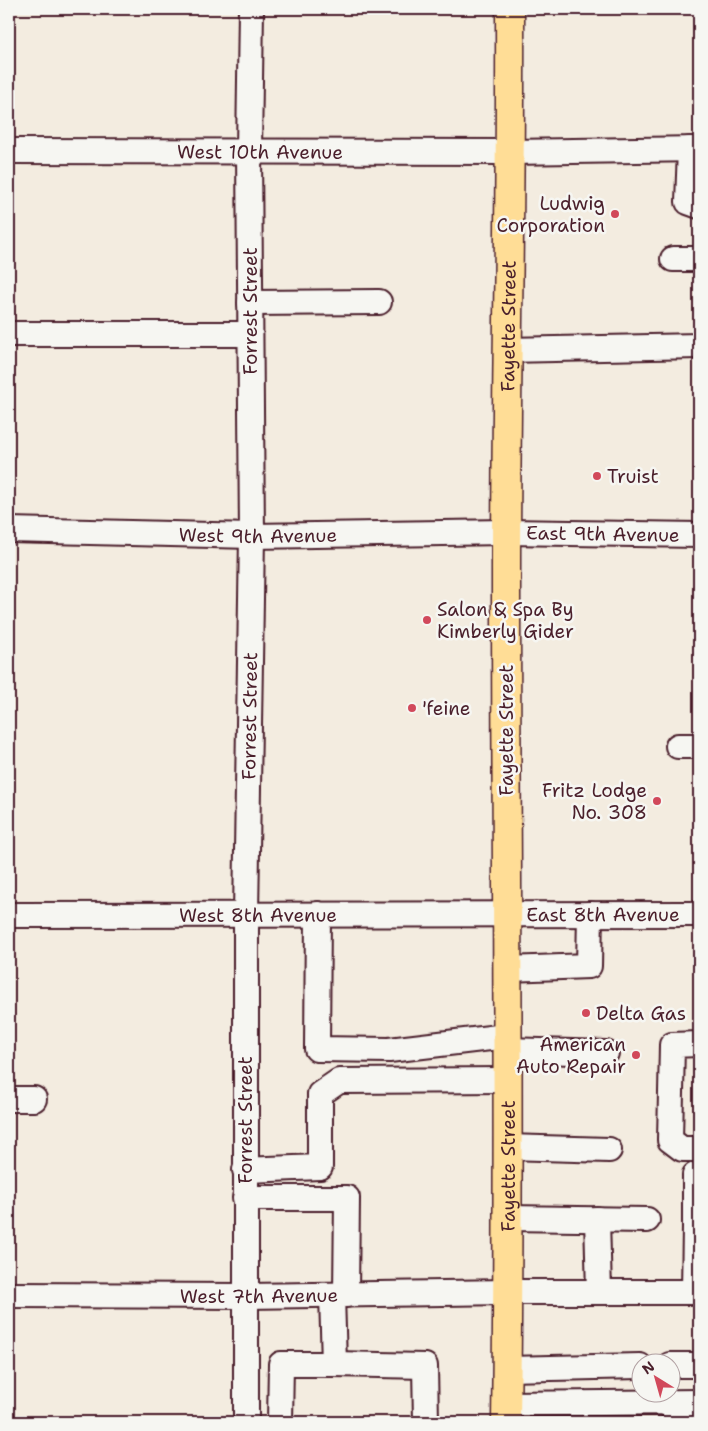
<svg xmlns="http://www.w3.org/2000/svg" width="708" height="1431" viewBox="0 0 708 1431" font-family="'Shantell Sans',sans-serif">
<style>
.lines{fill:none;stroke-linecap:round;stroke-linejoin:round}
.minor-casing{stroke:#4a1f2b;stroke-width:28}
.major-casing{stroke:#4a1f2b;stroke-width:31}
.minor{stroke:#f6f6f2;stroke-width:24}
.major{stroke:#ffdd96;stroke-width:28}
.poi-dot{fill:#d1495b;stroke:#f6f6f2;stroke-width:2}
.labels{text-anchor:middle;stroke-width:5;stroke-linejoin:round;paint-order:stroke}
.street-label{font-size:19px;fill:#4a1f2b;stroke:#f6f6f2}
.poi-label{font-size:19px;fill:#4a1f2b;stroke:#f6f6f2;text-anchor:start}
</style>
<rect width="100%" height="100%" fill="#f3ece0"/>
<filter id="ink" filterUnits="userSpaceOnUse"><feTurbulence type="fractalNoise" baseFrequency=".02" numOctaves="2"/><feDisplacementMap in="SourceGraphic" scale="10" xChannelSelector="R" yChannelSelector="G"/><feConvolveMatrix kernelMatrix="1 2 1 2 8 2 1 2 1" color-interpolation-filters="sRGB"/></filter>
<g filter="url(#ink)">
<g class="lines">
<g class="minor-casing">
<g id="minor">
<path d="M690,149L688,202L699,206"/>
<path id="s1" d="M9,151L511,152L699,149"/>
<path d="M673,259H699"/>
<path d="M250,303L379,302"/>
<path d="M9,334H250"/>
<path d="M507,350L699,346"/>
<path id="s2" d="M9,530L252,536L506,532L699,535"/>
<path d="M678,746H699"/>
<path d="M318,914L317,1049L389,1050L507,1036"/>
<path id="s3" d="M9,915L699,914"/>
<path d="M507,969L589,966L590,914"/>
<path d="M699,1044L672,1045L670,1140L682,1149H699"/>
<path d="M507,1050L606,1053"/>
<path d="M9,1099H34"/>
<path d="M507,1147L609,1150"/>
<path d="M245,1170L320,1167V1094L339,1081L507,1080"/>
<path d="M695,1175V1227H699"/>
<path d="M245,1198H347L346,1295"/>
<path d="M508,1218L647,1220"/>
<path d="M597,1219L599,1292"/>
<path d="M694,1292L695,1227"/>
<path id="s4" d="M9,1295L245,1296L508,1292H699"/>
<path d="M334,1364L425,1366L426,1422"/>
<path d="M670,1365H699"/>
<path d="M507,1369L640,1366"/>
<path d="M666,1403L690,1420L699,1421"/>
<path d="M506,1404L699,1402"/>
<path id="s5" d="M246,1422V914L252,536L249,151L251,9"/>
<path d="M280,1422L281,1364H334L332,1295"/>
</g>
</g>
<g class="major-casing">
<g id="major">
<path id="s6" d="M506,1422C510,1138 506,854 506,570C506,383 511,196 510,9"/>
</g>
</g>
<use href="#minor" class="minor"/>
<use href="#major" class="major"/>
</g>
</g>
<g class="poi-dot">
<circle cx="615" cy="214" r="5"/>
<circle cx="597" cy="476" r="5"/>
<circle cx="427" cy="620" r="5"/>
<circle cx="412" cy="708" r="5"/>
<circle cx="657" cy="801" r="5"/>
<circle cx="586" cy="1013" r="5"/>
<circle cx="636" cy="1055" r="5"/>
</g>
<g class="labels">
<g class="street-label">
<text dy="7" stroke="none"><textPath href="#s1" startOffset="251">West 10th Avenue</textPath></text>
<text transform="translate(250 311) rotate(-90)" y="7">Forrest Street</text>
<text dy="7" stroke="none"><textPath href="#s6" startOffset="1096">Fayette Street</textPath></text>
<text dy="7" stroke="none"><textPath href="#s2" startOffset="594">East 9th Avenue</textPath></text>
<text dy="7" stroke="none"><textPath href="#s2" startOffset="249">West 9th Avenue</textPath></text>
<text dy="7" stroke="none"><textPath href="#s5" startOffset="706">Forrest Street</textPath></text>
<text transform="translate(506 730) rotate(-90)" y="7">Fayette Street</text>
<text dy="7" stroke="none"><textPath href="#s3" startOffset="249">West 8th Avenue</textPath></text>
<text dy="7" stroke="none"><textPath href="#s3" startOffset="594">East 8th Avenue</textPath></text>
<text transform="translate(245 1120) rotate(-90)" y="7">Forrest Street</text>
<text dy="7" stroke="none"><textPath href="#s6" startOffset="256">Fayette Street</textPath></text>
<text dy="7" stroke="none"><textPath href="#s4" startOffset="250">West 7th Avenue</textPath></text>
</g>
<g class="poi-label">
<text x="605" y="210" text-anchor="end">Ludwig<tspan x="605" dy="22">Corporation</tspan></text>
<text x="607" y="483">Truist</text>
<text x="437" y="616">Salon &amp; Spa By<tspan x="437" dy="22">Kimberly Gider</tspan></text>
<text x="422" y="715">'feine</text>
<text x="647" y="797" text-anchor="end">Fritz Lodge<tspan x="647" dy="22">No. 308</tspan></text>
<text x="596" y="1020">Delta Gas</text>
<text x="626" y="1051" text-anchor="end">American<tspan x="626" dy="22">Auto Repair</tspan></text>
</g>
</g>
<rect width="708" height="1431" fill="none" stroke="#f6f6f2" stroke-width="30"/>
<rect x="15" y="15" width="678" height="1401" fill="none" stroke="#4a1f2b" stroke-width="2" filter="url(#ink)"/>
<g transform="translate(656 1378) rotate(323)"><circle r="24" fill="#f6f6f2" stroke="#b1a0a2"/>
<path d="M0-4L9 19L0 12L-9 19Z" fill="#d1495b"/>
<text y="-8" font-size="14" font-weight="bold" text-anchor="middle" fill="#4a1f2b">N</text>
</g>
</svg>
